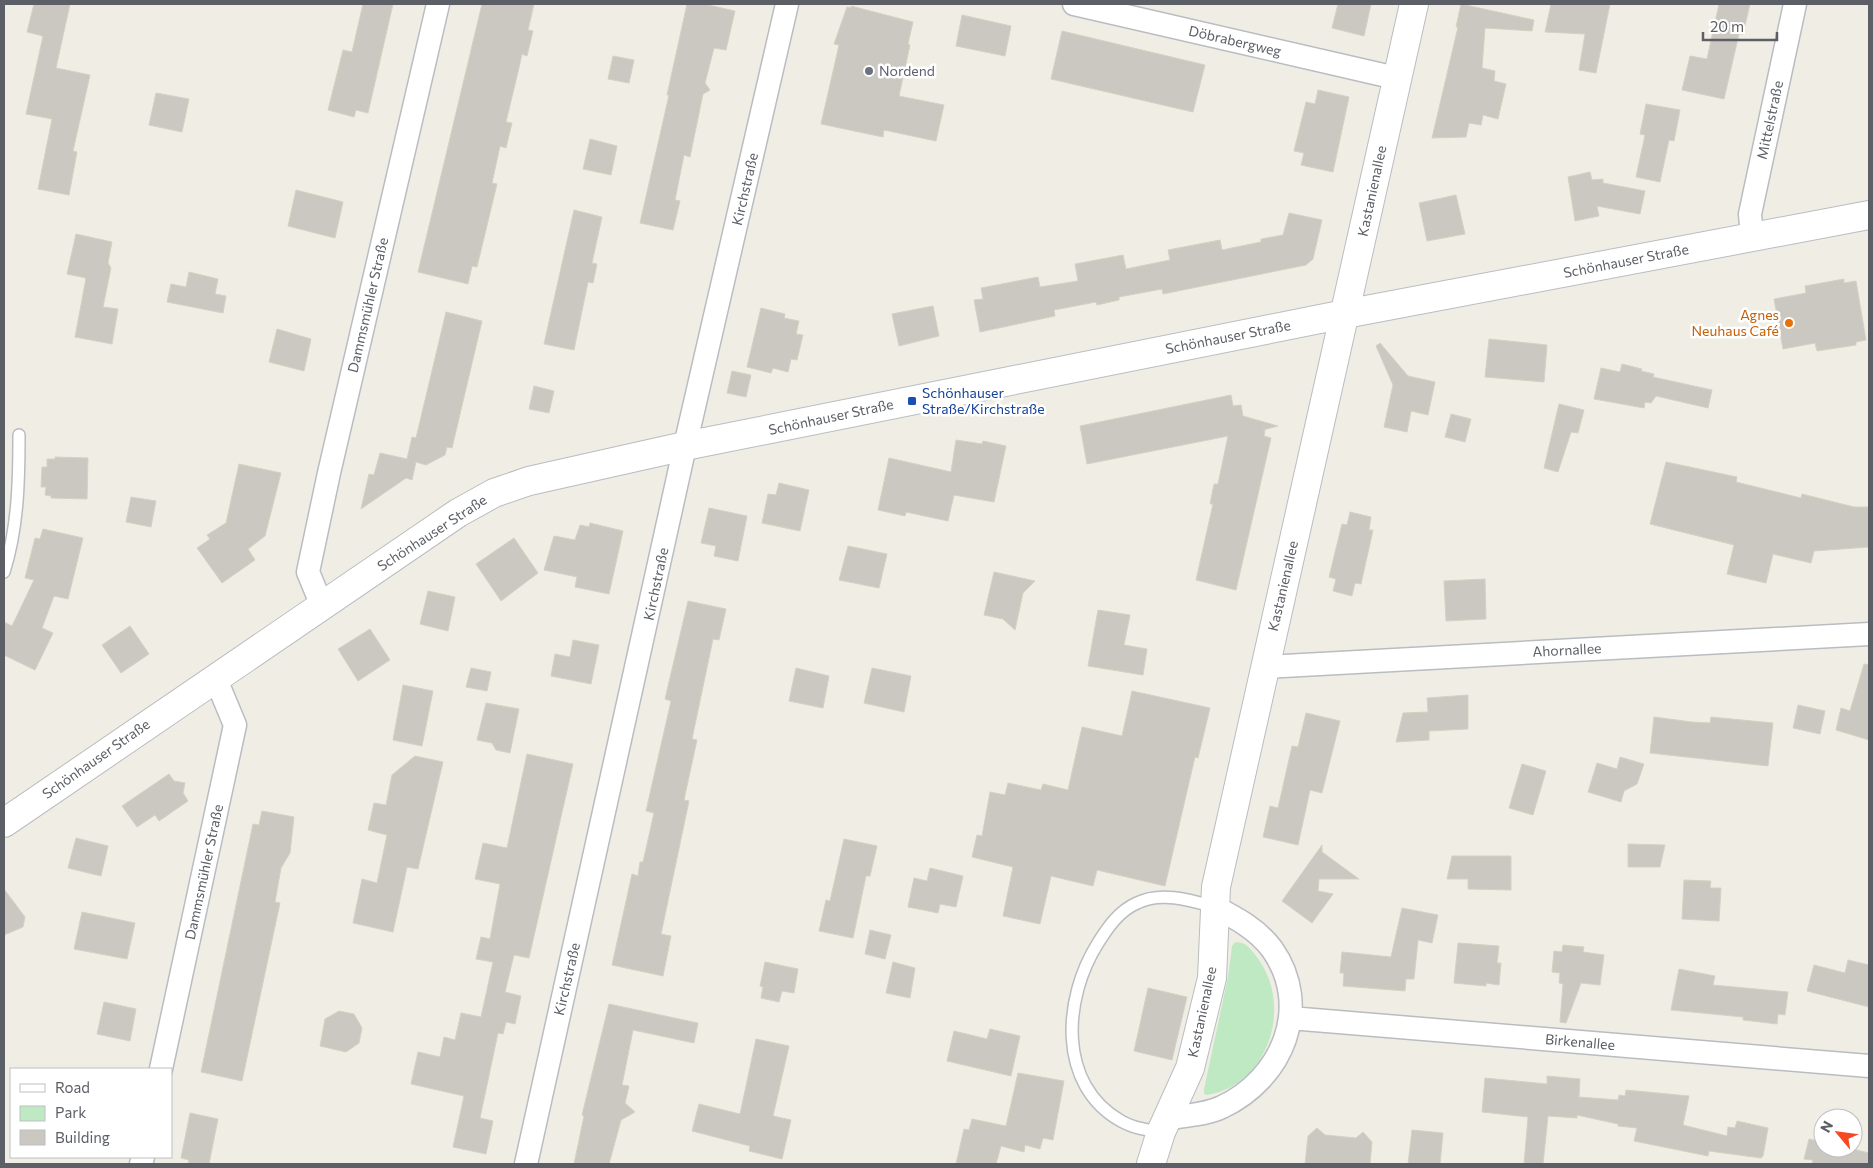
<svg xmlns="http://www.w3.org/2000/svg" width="1873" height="1168" viewBox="0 0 1873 1168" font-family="Commissioner,sans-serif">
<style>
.green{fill:#bfe9c3}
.building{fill:#cbc8c1;stroke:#d5d1c2}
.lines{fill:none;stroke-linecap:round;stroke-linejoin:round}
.service-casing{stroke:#b9bcc1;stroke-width:14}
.minor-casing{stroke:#b9bcc1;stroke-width:25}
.tertiary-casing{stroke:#b9bcc1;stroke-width:30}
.service{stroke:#fff;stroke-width:11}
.minor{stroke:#fff;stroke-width:22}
.tertiary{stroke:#fff;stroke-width:28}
.worship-dot{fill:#6b7280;stroke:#fff;stroke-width:2}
.food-dot{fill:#e8710a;stroke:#fff;stroke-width:2}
.transit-dot{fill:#1a4fb4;stroke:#fff;stroke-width:2}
.labels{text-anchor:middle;stroke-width:5;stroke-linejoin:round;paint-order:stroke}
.street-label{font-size:14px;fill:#5c6066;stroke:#fff}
.worship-label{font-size:14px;fill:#5b616d;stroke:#fff;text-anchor:start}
.food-label{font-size:14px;fill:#c56008;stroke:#fff;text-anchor:end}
.transit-label{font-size:14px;fill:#164399;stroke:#fff;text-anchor:start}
</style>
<rect width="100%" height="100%" fill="#f0eee4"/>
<path class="green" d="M1235,942C1246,942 1250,948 1256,956C1294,1003 1270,1085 1207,1095L1204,1094V1089L1228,977L1232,946Z"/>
<path class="building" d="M34,4H70L56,68L90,75L73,151L77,152L69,195L38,189L52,119L26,114L43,36L27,32Z
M363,4H393L368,113L356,110L354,117L328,110L343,50L352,52Z
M482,4H534L528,30L533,31L527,56L522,54L518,72L506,122L512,123L506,148L500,146L492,183L497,184L477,267L472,266L468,284L418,272Z
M687,4H704L735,11L726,50L714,48L705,83L710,90L703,94L690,157L684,155L675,200L680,201L673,230L640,223L669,95H667Z
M1338,4H1371L1364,36L1332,28Z
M1461,4L1534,20L1532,31L1485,28L1482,68L1495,71L1494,81L1506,84L1498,119L1483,115L1481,125L1469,123L1466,137L1432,138L1458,27H1456Z
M1551,4H1610L1596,73L1579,70L1585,34L1545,32Z
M1719,4H1750L1743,34H1739L1724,99L1682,90L1690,56L1707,59Z
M851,6L913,22L908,44L910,45L899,96L944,105L936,141L884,130L883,137L821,124L839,45L834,44L847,7L851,8Z
M962,15L1011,26L1005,56L956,46Z
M1062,31L1205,65L1193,112L1051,79Z
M613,56L634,60L629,83L608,79Z
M1318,90L1349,97L1333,172L1301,165L1304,153L1294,151L1306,102L1315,104Z
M156,93L189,99L182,132L149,125Z
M1646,104L1680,110L1674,141L1669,140L1660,182L1636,177L1645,135L1640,134Z
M590,139L617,146L611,175L583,169Z
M1590,172L1592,180L1603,179V183L1645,191L1640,214L1597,206L1599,216L1575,221L1568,177Z
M296,190L343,202L335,238L288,226Z
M1456,195L1465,234L1427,241L1419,203Z
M574,210L602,217L592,263L597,264L593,283L588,282L574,350L544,344Z
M1289,213L1322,220L1313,259L1306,265L1163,294L1162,289L1119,297V300L1097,305L1096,302L1054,310L1055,316L980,332L974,300L983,299L981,288L1038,277L1040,287L1078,281L1075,264L1123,255L1126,269L1170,260L1168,250L1220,240L1222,250L1261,242V239L1283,235Z
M76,234L112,242L108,263L111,268L103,307L118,309L112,344L75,337L86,278L67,274Z
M189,272L218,279L215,294L226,296L223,313L167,302L171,284L186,287Z
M1844,279V283L1856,281L1866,340L1856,342V345L1817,351L1815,343L1783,349L1774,299L1806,293L1805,286Z
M933,306L939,336L899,346L892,314Z
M761,308L785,314L784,318L799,321L796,334L803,335L797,360L791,359L788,372L773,368L771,373L747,367Z
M446,312L482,321L452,448L447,447L445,455L426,465L416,462L412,480L406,478L361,509L369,474L374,475L380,453L407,459L412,437L416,438Z
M277,329L311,339L304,371L269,362Z
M1489,339L1547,345L1544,382L1485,377Z
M1380,343L1408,376L1435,382L1428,415L1411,411L1407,432L1384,427L1393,385L1376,346Z
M1622,364L1642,369L1641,371L1654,374L1653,377L1712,390L1708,408L1656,396L1651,403L1645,402L1644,408L1594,399L1601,368L1620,372Z
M732,371L751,375L746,397L727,393Z
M534,386L554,391L549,413L529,409Z
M1231,395L1233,406L1241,405L1243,416L1278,426L1263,430H1265L1264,436L1271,438L1236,590L1196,580L1213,504H1210L1214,484H1218L1228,436L1087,464L1080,426Z
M1559,404L1584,410L1578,433L1571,432L1558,472L1544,468Z
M1451,414L1471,419L1465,442L1445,437Z
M956,440L982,444L983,441L1006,446L994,502L954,495L948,521L906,512L905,516L878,510L889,458L951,472Z
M55,457L88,458L87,499L51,498V496L45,495L46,487H41L42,467H47V459H55Z
M1666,462L1737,477L1736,482L1801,498L1802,494L1854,507H1869V547L1814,551L1811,563L1773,554L1766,583L1727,574L1734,545L1650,524Z
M239,464L281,473L265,536L248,549L255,560L222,583L197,548L210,539L207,535L226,523Z
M779,483L809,490L800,531L762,523L768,494L776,495Z
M131,497L156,501L151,527L126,522Z
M709,508L747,516L738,561L714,556L716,546L701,543Z
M1350,512L1371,517L1369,530H1373L1361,584L1355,583L1352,596L1333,591L1336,579L1329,577L1342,524L1347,525Z
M590,523L623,531L609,594L575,587L577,577L544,570L554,536L575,540L580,525L589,527Z
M43,529L83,538L68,599L54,596L42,628L53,633L35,670L4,655V622L12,626L34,580L25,578L35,538L40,539Z
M514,538L538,573L501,601L476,564Z
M848,546L887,554L879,588L839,580Z
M994,572L1035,581L1023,593L1015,630L1003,619L984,615Z
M1485,579L1486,619L1446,621L1444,581Z
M428,591L455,597L448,631L420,624Z
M688,601L726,609L719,640L713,639L692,739L697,740L684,800L689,801L661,934L671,936L663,976L612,965L632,874L638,876L640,862H643L654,813L646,811L671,701L665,699Z
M1098,610L1130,615L1124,645L1147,649L1143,675L1088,666Z
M130,626L149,654L121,673L102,645Z
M370,629L390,660L358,681L338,649Z
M573,640L599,645L591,684L551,676L555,654L570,657Z
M1864,664L1869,665V740L1836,730L1841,708L1850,711Z
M471,668L491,672L487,691L466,687Z
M796,668L829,676L823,708L789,701Z
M872,668L911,676L904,712L864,703Z
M403,685L433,691L422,746L393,740Z
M1132,691L1210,708L1198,758L1195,757L1165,886L1097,870L1093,886L1051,876L1040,924L1003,916L1013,867L972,857L977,835L982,836L990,792L1005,795L1008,783L1041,790L1043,784L1068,790L1082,727L1122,736Z
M1468,695V729L1429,731V740L1396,742L1403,713L1428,712L1427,698Z
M486,703L519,709L510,753L496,750L492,743L477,740Z
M1798,705L1825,711L1820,734L1793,728Z
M1306,713L1340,721L1322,793L1310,790L1298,845L1263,837L1270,806L1278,808L1292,746L1298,747Z
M1654,717L1692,722L1710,723L1711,717L1773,723L1768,766L1650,753Z
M527,754L573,764L529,958L514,955L505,992L521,996L515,1024L506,1022L503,1034L498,1033L480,1118L493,1121L486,1154L453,1147L464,1096L411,1084L418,1052L440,1057L444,1037L455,1040L461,1013L481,1017L493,962L476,959L481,937L490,939L500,884L475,879L483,843L507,848Z
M415,756L443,762L418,869L407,867L393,932L353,923L362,879L377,883L387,835L368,830L374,803L386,805L392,775Z
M1620,757L1644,764L1637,784L1624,791L1621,802L1588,792L1597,763L1617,769Z
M1522,764L1546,771L1533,815L1509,808Z
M169,774L174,781L185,783L183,793L188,801L159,821L155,815L137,827L122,806Z
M262,811L294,817L290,853L281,868L275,902L280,903L242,1081L201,1072L253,824L259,825Z
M76,838L108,846L101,876L68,868Z
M844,839L877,846L870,876H866L853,938L819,931L826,900L830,901Z
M1628,844L1665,845L1660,867H1628Z
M1322,845V852L1359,879H1319L1318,891L1333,894L1312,923L1282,901Z
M1452,856H1511V890L1468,889V879H1447Z
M930,868L963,876L956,907L940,904L938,913L908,907L914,878L927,881Z
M1684,880L1711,881L1710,888H1721L1719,921L1682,919Z
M4,889L25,917L23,927L4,935Z
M1402,908L1438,915L1432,943L1418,940L1414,979H1406L1405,991L1343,986L1344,973H1340L1342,952L1391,957Z
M82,912L135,923L127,959L74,949Z
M870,930L891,935L885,959L865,954Z
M1458,943L1499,946L1497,963H1501L1499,985L1486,983V986L1454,983Z
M1563,945L1584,947L1583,952L1604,955L1600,985L1581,983L1566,1023L1560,1022L1563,984L1559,983L1560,973L1552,972L1554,951L1562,952Z
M1848,960L1869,965V1007L1807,991L1814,965L1845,973Z
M765,962L798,969L794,993L782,991L779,1002L761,998L763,987L760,986Z
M893,962L915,968L910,998L886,993Z
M1679,969L1715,976L1713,985L1788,992L1785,1015L1778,1014L1777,1024L1743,1020V1017L1671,1010Z
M1148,988L1187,997L1172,1060L1134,1051Z
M104,1002L136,1009L130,1041L97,1034Z
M609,1004L698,1023L694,1043L633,1030L622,1085L629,1086L625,1103L635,1112L621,1120L609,1164H574L584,1116L582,1115Z
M339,1011L354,1014L362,1028L359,1043L346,1052L320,1046L325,1019Z
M990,1029L1020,1036L1011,1076L947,1061L954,1031L987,1039Z
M756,1039L789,1046L773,1116L791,1120L782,1159L749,1151L750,1146L692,1131L699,1104L740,1114Z
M1018,1073L1064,1081L1053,1140L1043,1138L1040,1149L1025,1145L1024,1152L1001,1146L996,1164H956L964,1129L969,1130L972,1119L1006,1126Z
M1547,1076L1580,1079L1579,1097L1618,1100L1619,1095L1625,1096L1626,1090L1689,1096L1683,1125L1727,1136L1728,1127L1735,1128L1737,1121L1768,1128L1763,1156L1761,1158L1709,1151L1708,1156L1634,1141L1637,1128L1618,1126V1124L1577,1115V1118L1548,1116L1543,1164H1524L1528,1117L1482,1112L1485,1078L1547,1084Z
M190,1113L218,1119L209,1164H188L189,1160L181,1158Z
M1317,1128L1325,1135L1356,1138L1363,1132L1372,1142L1370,1164H1305L1308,1136Z
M1412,1130L1443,1133L1440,1164H1408Z
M1809,1139L1823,1142V1148H1849L1869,1153V1164H1812L1813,1160L1804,1159Z"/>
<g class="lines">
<g class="service-casing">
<path id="service" d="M4,572C18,528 19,481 19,435
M1161,1132C1147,1130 1133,1128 1121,1121C1057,1085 1063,998 1098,943C1108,927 1119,911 1137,903C1161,891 1190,900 1215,907"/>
</g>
<g class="minor-casing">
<path id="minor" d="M1074,4L1396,78
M1752,237L1750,214L1795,4
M322,606L308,572L329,473L438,4
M1265,667L1869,634
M1290,1018L1869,1066
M161,1069L235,725L215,677
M1167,1119C1184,1115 1206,1115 1222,1107C1282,1079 1313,1007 1272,949C1257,929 1236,918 1215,907
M141,1164L143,1157
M526,1164L685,446L787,4"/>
</g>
<g class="tertiary-casing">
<path id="tertiary" d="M4,823L458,513L494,493L529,481L685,446L1345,314L1869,215
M1151,1164L1161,1132L1190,1068L1212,978L1216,887L1414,4"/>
</g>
<use href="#service" class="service"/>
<use href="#minor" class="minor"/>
<use href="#tertiary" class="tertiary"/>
</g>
<circle class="worship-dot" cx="869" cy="71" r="5"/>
<circle class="food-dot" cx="1789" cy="323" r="5"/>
<rect class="transit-dot" x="907" y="396" width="10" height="10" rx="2.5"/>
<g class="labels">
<g class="street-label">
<text transform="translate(1235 41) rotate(13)" y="5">Döbrabergweg</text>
<text transform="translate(1770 120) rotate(-78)" y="5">Mittelstraße</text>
<text transform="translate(745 189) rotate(-77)" y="5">Kirchstraße</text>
<text transform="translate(1372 191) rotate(-78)" y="5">Kastanienallee</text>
<text transform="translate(1626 261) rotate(-11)" y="5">Schönhauser Straße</text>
<text transform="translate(368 305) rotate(-77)" y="5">Dammsmühler Straße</text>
<text transform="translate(1228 337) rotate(-11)" y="5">Schönhauser Straße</text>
<text transform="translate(831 417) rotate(-12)" y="5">Schönhauser Straße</text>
<text transform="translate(432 533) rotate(-33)" y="5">Schönhauser Straße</text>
<text transform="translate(656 584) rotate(-78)" y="5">Kirchstraße</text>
<text transform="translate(1283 586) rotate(-77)" y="5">Kastanienallee</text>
<text transform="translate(1567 650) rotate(-3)" y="5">Ahornallee</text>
<text transform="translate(96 759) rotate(-35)" y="5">Schönhauser Straße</text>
<text transform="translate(204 872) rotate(-78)" y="5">Dammsmühler Straße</text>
<text transform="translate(567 979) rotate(-77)" y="5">Kirchstraße</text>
<text transform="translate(1202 1012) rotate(-78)" y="5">Kastanienallee</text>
<text transform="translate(1580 1042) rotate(5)" y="5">Birkenallee</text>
</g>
<g class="worship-label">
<text x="879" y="76">Nordend</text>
</g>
<g class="food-label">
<text x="1779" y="320">Agnes<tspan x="1779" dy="16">Neuhaus Café</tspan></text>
</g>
<g class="transit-label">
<text x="922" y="398">Schönhauser<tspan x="922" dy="16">Straße/Kirchstraße</tspan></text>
</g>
</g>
<rect width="1873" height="1168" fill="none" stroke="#5c6066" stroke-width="10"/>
<rect x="10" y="1068" width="162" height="90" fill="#ffffff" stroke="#bebfc2"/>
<rect x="20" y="1084" width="25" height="8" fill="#ffffff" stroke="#bebfc2"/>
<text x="55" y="1093" font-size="15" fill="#5c6066">Road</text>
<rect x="20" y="1106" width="25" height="15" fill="#bfe9c3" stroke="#bebfc2"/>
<text x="55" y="1118" font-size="15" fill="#5c6066">Park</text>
<rect x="20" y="1130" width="25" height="15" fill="#cbc8c1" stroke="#bebfc2"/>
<text x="55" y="1143" font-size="15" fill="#5c6066">Building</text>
<g transform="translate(1838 1133) rotate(299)"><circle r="24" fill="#ffffff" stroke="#bebfc2"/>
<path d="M0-4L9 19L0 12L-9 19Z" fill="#f74824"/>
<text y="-8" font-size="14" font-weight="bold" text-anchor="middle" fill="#5c6066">N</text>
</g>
<path d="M1703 32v8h74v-8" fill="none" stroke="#5c6066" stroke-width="2.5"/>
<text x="1710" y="32" font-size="15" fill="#5c6066" stroke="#ffffff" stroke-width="4" paint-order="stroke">20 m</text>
</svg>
